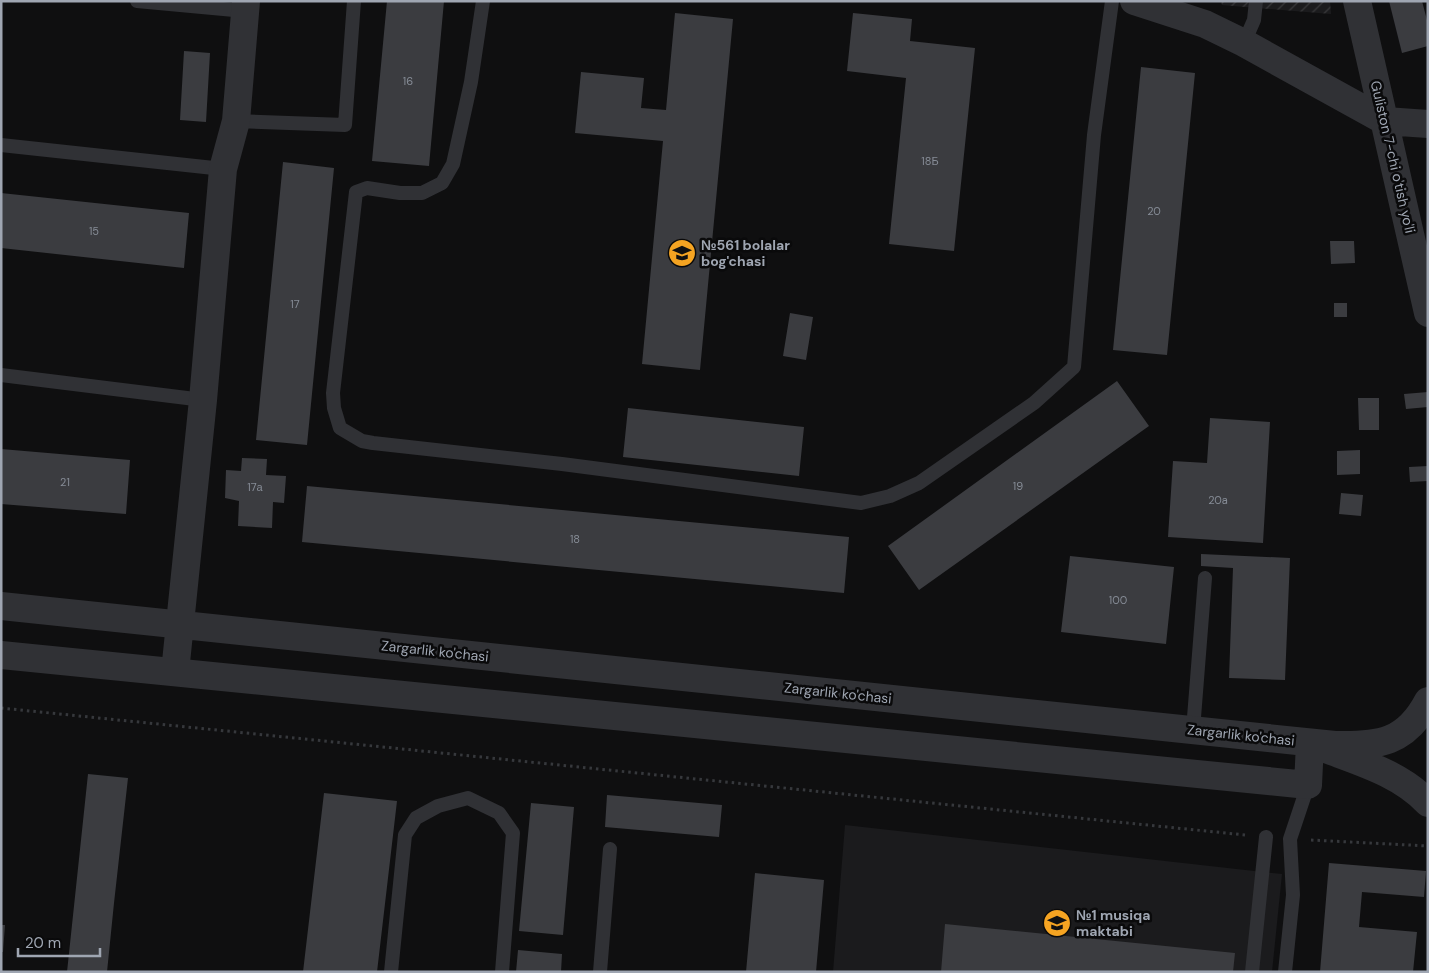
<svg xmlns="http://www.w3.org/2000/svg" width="1429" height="973" viewBox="0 0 1429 973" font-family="'DM Sans',sans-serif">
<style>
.built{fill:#1b1b1d}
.industrial{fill:url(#industrial-furrows)}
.building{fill:#3b3c40}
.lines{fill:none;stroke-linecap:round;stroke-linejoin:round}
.path{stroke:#36383c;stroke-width:3;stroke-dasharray:2.5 4;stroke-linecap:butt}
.service{stroke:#303135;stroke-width:14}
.minor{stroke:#303135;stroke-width:28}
.labels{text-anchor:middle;stroke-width:5;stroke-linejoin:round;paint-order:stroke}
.number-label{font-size:11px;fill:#868c96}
.street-label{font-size:14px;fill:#9fa6b2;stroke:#0a0a0b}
.poi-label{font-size:14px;font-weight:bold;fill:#9fa6b2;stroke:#0a0a0b;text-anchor:start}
</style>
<defs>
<pattern id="industrial-furrows" width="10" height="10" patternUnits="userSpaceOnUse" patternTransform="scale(1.25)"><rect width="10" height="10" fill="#1b1b1d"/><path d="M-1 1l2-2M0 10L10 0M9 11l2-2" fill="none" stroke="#39393b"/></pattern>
</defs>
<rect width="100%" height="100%" fill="#0f0f10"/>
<path class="built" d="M845,825L1282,874L1272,972H833Z"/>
<path class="industrial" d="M1221,1H1330L1331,14L1222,5Z"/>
<path class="building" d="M387,1H444L429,166L372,161Z
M1389,1H1422L1428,24V46L1402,53Z
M675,13L733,19L700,370L642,364L663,141L575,133L581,72L644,78L641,108L666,110Z
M853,13L912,19L910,41L975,48L954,251L889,244L906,78L847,71Z
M184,51L210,53L206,122L180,120Z
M1141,67L1195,73L1167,355L1113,350Z
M283,162L334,168L307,445L256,440Z
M1,193L189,213L184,268L1,248Z
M1330,241H1354L1355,263L1331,264Z
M1334,303H1347V317H1334Z
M790,313L813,317L806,360L783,356Z
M1117,381L1149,426L919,590L888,546Z
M1428,392V407L1406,409L1404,394Z
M1358,398H1379V430H1359Z
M628,408L804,427L799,476L623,457Z
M1210,418L1270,422L1263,543L1168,537L1173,461L1207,463Z
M1,449L130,460L126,514L1,504Z
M1360,450V474L1337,475V451Z
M242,458L267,459L266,475L286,476L284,503L273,502L272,528L238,526L239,501L225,498L226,470L241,471Z
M1428,466V481L1410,482L1409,467Z
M307,486L849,537L844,593L302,542Z
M1341,493L1363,495L1361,516L1339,514Z
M1201,554L1290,558L1285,680L1229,678L1233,568L1201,566Z
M1070,556L1174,567L1166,644L1061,632Z
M88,774L128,778L114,903L107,972H67Z
M324,793L397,801L377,972H303Z
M607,795L722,805L719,837L605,827Z
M531,803L574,807L563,935L519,931Z
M1329,863L1426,871L1424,897L1362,892L1359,927L1417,932L1413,972H1320Z
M755,873L824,880L816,972H746Z
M945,924L1235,953L1233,972H941Z
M1,925H5L3,952H1Z
M518,950L562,954L561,972H516Z"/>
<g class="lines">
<path class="path" d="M1,708L1245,835
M1311,840L1428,846"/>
<path class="service" d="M137,1L245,11
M483,1L471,82L453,164L442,183L422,193H400L367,188L356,192L333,393L334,408L340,428L362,441L373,443L562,464L861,503L890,496L919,483L1034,403L1074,367L1094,135L1112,1
M1244,43L1254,20L1256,1
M236,121L345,125L354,1
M1,145L223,169
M1,375L203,400
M1193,730L1205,578
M391,972L405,835L416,818L438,806L468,798L499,813L513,833L502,972
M600,972L610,849
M1252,972L1266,837
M1285,972L1293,895L1290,839L1308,785"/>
<path class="minor" d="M1134,1L1205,24L1244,43L1385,121L1428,124
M1357,1L1428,313
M1,606L1335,745C1379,746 1406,743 1428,701
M1,655L1308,785L1310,743
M175,672L203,400L223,169L236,121L246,1
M1328,750C1363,763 1402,775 1428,803"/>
</g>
<defs>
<g id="school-disc" transform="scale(1.4375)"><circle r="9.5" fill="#f5a422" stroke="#0a0a0b"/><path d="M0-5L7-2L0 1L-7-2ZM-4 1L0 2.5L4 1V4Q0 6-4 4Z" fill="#111"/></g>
</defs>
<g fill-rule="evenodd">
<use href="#school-disc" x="682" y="253"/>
<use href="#school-disc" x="1057" y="923"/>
</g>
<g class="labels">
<g class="number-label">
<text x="408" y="85">16</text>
<text x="930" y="165">18Б</text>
<text x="1154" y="215">20</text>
<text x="94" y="235">15</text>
<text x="295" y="308">17</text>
<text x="65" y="486">21</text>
<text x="1018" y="490">19</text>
<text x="255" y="491">17а</text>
<text x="1218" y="504">20a</text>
<text x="575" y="543">18</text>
<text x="1118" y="604">100</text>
</g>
<g class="street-label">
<text transform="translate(1393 157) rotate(77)" y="5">Guliston 7-chi o'tish yo'li</text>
<text transform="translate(435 651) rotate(6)" y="5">Zargarlik ko'chasi</text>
<text transform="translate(838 693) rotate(6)" y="5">Zargarlik ko'chasi</text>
<text transform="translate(1241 735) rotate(6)" y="5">Zargarlik ko'chasi</text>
</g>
<g class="poi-label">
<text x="701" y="250">№561 bolalar<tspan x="701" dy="16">bog'chasi</tspan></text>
<text x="1076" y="920">№1 musiqa<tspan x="1076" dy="16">maktabi</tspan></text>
</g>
</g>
<rect width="1429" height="973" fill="none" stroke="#9fa6b2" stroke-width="5"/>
<path d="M18 948v8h82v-8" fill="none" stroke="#9fa6b2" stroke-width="2.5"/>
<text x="25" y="948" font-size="15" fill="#9fa6b2" stroke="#0a0a0b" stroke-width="4" paint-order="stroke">20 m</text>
</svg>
